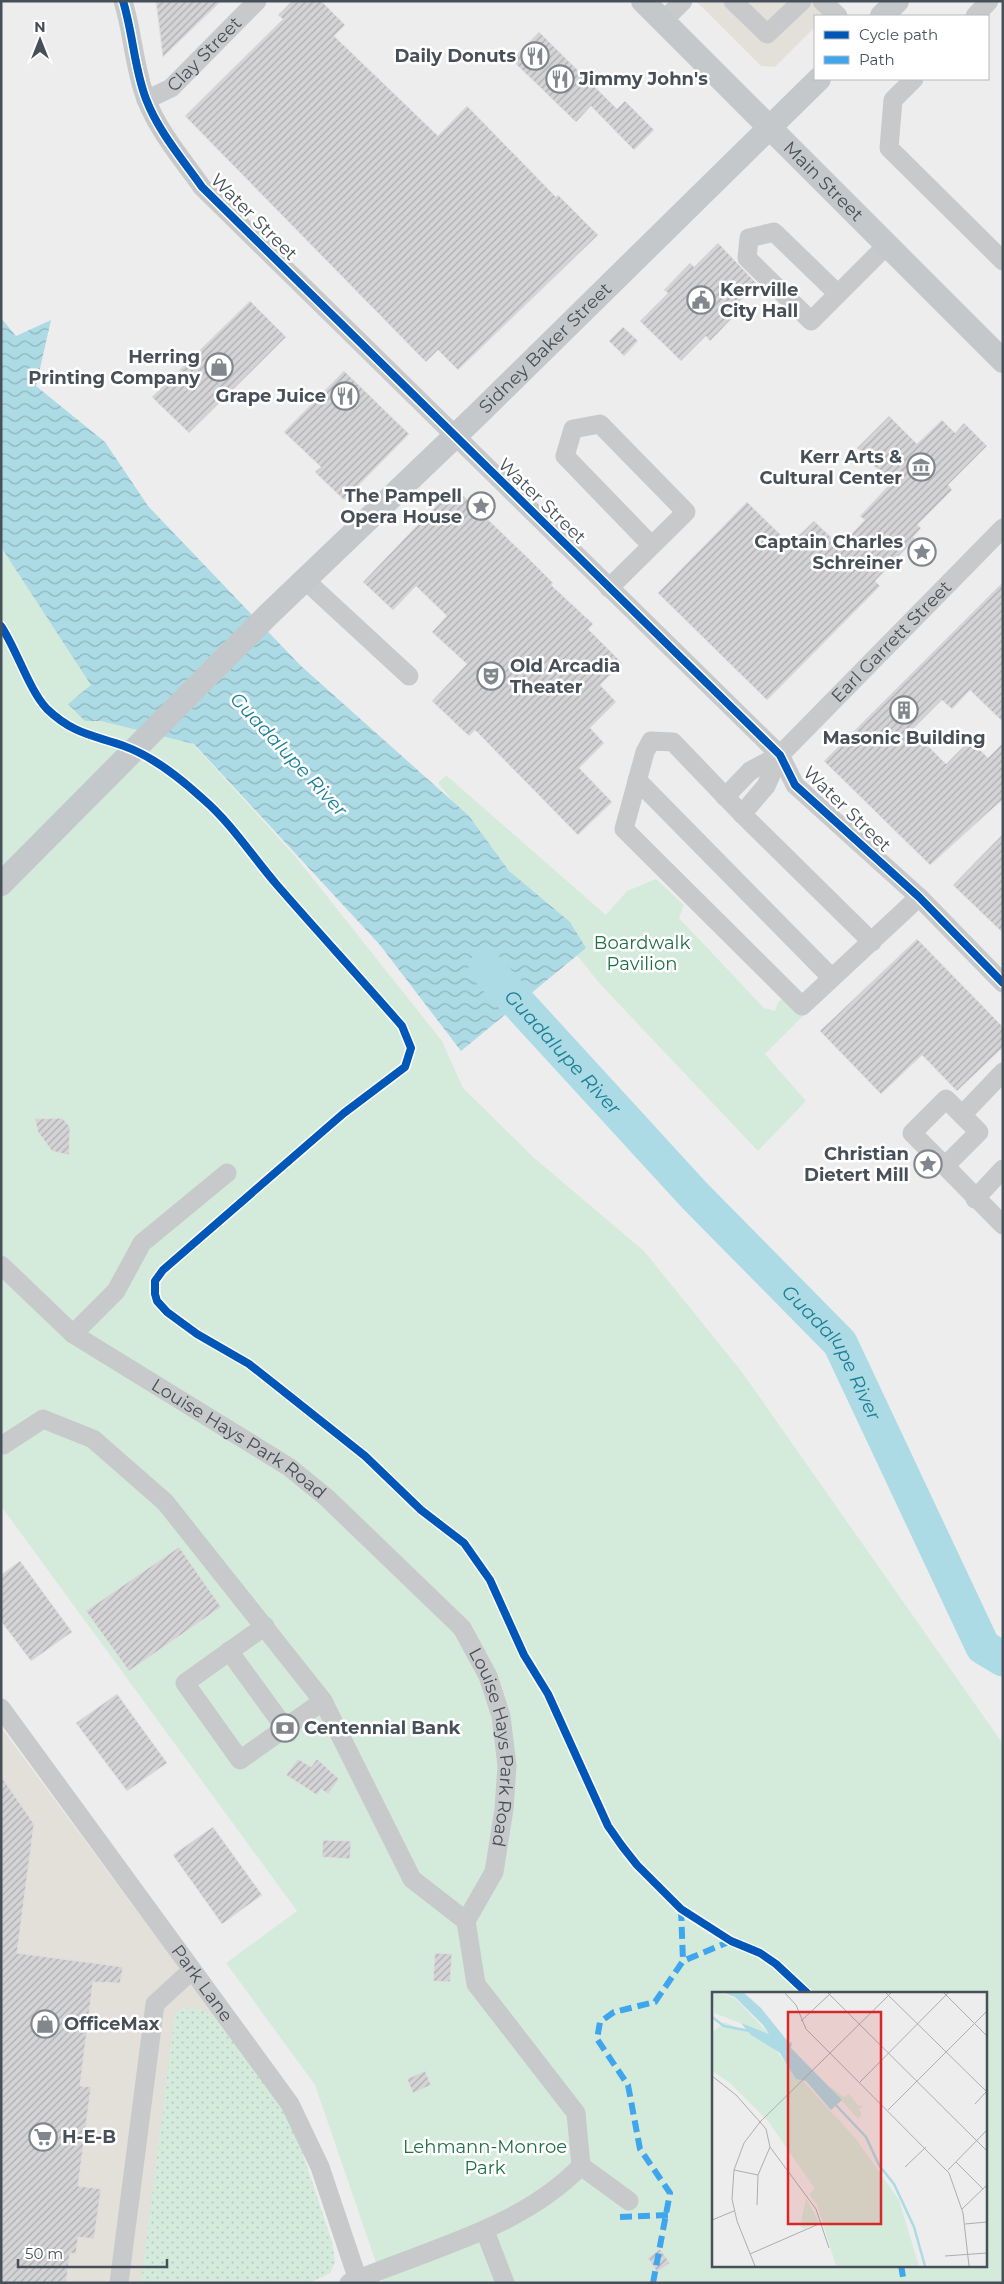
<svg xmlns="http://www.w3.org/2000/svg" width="1004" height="2284" viewBox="0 0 1004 2284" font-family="Montserrat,sans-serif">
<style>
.commercial{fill:#e3e0da}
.grass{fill:url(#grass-dots)}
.green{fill:#d4ebdc;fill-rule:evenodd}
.water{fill:url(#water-waves)}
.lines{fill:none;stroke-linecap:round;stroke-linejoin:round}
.river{stroke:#acdbe5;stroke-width:35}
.building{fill:url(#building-hatch);stroke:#dfdfe0}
.minor{stroke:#c8c9cb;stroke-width:19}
.major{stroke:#c4c8ca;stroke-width:24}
.quiet{stroke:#3fa5ed;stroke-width:6;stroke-dasharray:12 6;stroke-linecap:butt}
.cycleway-casing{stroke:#fff;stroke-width:11}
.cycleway{stroke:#0057b8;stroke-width:8}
.labels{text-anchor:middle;stroke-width:5;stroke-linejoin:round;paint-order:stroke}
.street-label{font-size:18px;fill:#475058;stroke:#fff}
.poi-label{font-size:18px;font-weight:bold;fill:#475058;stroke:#fff;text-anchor:end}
.park-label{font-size:18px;fill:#207046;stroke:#fff}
.water-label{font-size:19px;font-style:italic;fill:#1b8096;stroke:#fff}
.inset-river{fill:none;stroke:#acdbe5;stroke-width:2.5}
.inset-road{fill:none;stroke:#abaeb1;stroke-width:1}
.view{fill:#d62828;fill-opacity:0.15;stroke:#d62828;stroke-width:2.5}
.inset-edge{fill:none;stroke:#475058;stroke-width:2.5}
</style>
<defs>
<pattern id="grass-dots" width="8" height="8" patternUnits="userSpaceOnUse" patternTransform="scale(1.25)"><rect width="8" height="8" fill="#d4ebdc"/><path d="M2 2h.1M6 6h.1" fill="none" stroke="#b7cbbf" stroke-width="1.8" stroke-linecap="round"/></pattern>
<pattern id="water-waves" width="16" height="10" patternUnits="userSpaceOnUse" patternTransform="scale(1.25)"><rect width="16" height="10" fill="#acdbe5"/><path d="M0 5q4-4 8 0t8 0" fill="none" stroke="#8eb4bc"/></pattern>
<pattern id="building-hatch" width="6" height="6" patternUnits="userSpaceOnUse" patternTransform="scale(1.25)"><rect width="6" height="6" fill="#d4d4d6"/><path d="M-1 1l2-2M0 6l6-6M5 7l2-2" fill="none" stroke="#aeaeb0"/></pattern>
</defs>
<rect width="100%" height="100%" fill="#eeeded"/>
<path class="commercial" d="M696,1H841L826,16H815V27L775,67L761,66Z
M1,1727L214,2015L332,2242L335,2262L330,2273L309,2283H1Z"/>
<path class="grass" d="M183,2008L198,2009L214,2015L285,2112L300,2145L332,2242L335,2262L330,2273L309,2283H141L175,2014Z"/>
<path class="green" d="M1,533L295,856L442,1041L463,1088L533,1157L644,1251L742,1372L1003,1744V2283H383L315,2085L226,1963L297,1911L1,1506ZM713,1993H985V2265H713Z
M446,775L606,915L627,891L656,879L684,905L679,918L764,1008L775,1011L778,1002L782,999L818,1001L765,1054L806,1101L758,1151L600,984L438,783Z"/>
<path class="water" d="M1,318L16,336L51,320L36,386L105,442L148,506L300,665L469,816L509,871L570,922L586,948L461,1051L380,945L194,744L101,721H85L68,704L91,685L1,547Z"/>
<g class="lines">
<path class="river" id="s1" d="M486,968L695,1196L840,1343L983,1647L1003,1659"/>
</g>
<path class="building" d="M156,1H221L163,57Z
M292,1H321L345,25L334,36L438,136L467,106L556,197L558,195L598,235L458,370L438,350L426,362L185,116L283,19L278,15Z
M539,32L617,109L625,101L654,130L634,150L591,106L576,122L512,60Z
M718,243L757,284L734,307L739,311L710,341L706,336L681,361L640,321L668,293L664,290L690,263L694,267Z
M250,301L286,337L189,433L152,397Z
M623,327L638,341L624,356L609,341Z
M344,371L409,434L344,500L315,472L321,467L284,432Z
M889,416L917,444L942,420L955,433L964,423L987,446L948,485L952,490L917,525L921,528L913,537L915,539L875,581L880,586L767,700L658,593L747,502L790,544L814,521L840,546L865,520L860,516L891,483L857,448Z
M454,487L531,561L553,583L551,585L593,624L588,629L622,663L600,685L616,702L590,728L604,743L579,768L612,802L578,835L475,730L469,736L432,701L467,664L432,632L447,616L416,586L393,610L363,582Z
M1003,582V722L970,690L952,709L942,700L912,730L946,764L970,740L988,758L1003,743V799L930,865L824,761Z
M1003,834V933L953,885Z
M917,939L1003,1027V1047L957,1091L922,1055L881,1094L820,1031Z
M62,1118L70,1127L69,1155L52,1151L38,1132L35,1119Z
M179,1547L221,1607L129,1671L86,1611Z
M20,1561L72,1632L31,1661L1,1621V1575Z
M117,1694L167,1763L127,1791L76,1723Z
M298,1759L311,1767L317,1759L339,1779L328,1794L321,1789L317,1795L286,1775Z
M1,1776L34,1824L17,1953L123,1967L120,1983L93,1982L80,2086L91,2087L78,2186L101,2189L94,2239L78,2237L76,2254L70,2253L66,2283H1Z
M213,1827L262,1895L222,1924L173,1855Z
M323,1840L351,1841L350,1859L322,1857Z
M435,1953L452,1954L450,1982L433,1981Z
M425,2071L431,2085L413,2093L407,2079Z
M660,2249L670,2263L657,2272L648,2258Z"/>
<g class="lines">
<g class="minor">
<path d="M123,1C133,33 134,68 146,99C158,131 183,160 202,187L780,755L795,785L919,897L1003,983"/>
<path d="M733,1L767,34L802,1"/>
<path d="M822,1L838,16"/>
<path d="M975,16L989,1"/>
<path d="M663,21L683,1"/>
<path d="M914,79L893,100L889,148L1003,261"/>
<path id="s2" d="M146,100L171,88L257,1"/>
<path d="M838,294L774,232L749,238L747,258L811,321L887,245"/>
<path d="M305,580L409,676"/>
<path d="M609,588L686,512L600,424L573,429L565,456L652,546"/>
<path d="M637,780L832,978"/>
<path id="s3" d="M725,797L750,771L780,755L1003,528"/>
<path d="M742,814L766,786L780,755"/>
<path d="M872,942L742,814L673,742L651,741L645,752L624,829L802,1006L919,897"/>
<path d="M946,1099L979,1132L945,1166L912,1133Z"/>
<path d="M962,1115L1003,1072"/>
<path d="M945,1166L1003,1225"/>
<path d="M975,1199L1003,1169"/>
<path id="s4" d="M1,1265L73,1334L289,1467L327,1498L462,1628L488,1676L501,1716L507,1766L504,1809L494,1872L466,1921L476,1984L576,2113L581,2166C520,2229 428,2249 349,2283"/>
<path d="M73,1334L116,1291L142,1243L227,1173"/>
<path d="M1,1444L3,1445L43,1419L93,1439L165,1502L323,1701L412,1879L466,1921"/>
<path d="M265,1626L185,1683L240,1760L323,1701"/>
<path d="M229,1651L285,1728"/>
<path id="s5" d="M1,1708L290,2104L320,2167L359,2283"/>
<path d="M581,2166L629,2201"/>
<path d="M485,2231L505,2283"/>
<path d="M119,2283L155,2004L192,1970"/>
</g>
<g class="major">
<path id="s6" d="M643,1L1003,361"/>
<path d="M882,16L897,1"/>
<path id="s7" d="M1,884L268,615L475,417L819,79"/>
</g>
<path class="quiet" d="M681,1909L683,1961
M620,2217L668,2215
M901,2265L904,2283
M653,2283L670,2193L640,2149L628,2085L597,2039L600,2022L614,2012L655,2002L683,1961L731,1941"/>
<g class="cycleway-casing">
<path id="cycleway" d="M123,1C133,33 134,68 146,99C158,131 183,160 202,187L780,755L795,785L919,897L1003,983
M1,626C17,650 29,690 47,709C73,734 93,735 124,746C154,757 180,778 203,799C232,824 252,856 277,885C318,932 361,979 402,1026L411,1048L405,1067L344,1113L163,1270L155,1281V1294L157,1301L167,1312L197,1334L249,1364L292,1398L365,1456L421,1510L464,1543L490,1580L524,1655L548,1694L608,1826L622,1846L637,1865L681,1909L731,1941L760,1953L776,1964L807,1993"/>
</g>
<use href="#cycleway" class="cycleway"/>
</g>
<defs>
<g id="restaurant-ring" transform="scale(1.4375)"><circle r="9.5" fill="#fff" stroke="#81878c" stroke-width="1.5"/><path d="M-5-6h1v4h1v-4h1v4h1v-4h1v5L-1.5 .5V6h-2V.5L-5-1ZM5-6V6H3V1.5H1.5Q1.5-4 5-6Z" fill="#81878c"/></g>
<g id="civic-ring" transform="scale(1.4375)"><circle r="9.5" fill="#fff" stroke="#81878c" stroke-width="1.5"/><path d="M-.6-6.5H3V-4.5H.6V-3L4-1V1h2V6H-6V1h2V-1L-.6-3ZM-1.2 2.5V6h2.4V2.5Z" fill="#81878c"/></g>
<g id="shop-ring" transform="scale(1.4375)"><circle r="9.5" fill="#fff" stroke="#81878c" stroke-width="1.5"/><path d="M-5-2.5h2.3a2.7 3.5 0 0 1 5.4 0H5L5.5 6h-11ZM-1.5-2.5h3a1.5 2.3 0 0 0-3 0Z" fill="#81878c"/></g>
<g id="museum-ring" transform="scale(1.4375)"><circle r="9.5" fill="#fff" stroke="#81878c" stroke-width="1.5"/><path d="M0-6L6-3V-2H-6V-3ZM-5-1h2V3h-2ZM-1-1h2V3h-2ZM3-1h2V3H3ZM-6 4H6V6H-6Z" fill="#81878c"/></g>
<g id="sight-ring" transform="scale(1.4375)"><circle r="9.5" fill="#fff" stroke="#81878c" stroke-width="1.5"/><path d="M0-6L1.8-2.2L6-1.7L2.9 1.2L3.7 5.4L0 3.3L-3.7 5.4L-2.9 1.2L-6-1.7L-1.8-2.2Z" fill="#81878c"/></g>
<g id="theatre-ring" transform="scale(1.4375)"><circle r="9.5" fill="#fff" stroke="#81878c" stroke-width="1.5"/><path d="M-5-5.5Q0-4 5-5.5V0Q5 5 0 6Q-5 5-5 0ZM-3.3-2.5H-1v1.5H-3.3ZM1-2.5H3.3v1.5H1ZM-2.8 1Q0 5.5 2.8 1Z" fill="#81878c"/></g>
<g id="building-ring" transform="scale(1.4375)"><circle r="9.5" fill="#fff" stroke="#81878c" stroke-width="1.5"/><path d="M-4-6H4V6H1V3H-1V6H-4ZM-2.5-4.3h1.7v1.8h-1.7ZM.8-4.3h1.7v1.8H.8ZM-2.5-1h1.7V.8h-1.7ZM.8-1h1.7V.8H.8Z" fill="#81878c"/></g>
<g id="bank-ring" transform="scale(1.4375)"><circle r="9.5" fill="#fff" stroke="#81878c" stroke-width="1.5"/><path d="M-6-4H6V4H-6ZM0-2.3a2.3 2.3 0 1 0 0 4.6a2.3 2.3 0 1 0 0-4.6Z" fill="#81878c"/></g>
<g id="supermarket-ring" transform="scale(1.4375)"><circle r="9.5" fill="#fff" stroke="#81878c" stroke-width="1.5"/><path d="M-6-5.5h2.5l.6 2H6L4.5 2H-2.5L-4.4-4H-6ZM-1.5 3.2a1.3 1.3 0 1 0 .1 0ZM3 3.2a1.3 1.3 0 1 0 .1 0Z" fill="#81878c"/></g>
</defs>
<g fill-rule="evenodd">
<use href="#restaurant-ring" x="535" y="56"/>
<use href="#restaurant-ring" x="560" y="79"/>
<use href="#civic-ring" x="701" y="300"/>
<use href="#shop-ring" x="219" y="367"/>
<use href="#restaurant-ring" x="345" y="396"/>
<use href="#museum-ring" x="921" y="467"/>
<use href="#sight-ring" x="481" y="506"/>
<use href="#sight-ring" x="922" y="552"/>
<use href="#theatre-ring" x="491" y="676"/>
<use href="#building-ring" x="904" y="710"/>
<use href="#sight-ring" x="928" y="1164"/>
<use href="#bank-ring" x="285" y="1728"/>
<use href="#shop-ring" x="45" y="2024"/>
<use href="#supermarket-ring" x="43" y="2137"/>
</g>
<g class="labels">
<g class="street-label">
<text dy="6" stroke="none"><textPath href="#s2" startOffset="75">Clay Street</textPath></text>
<text dy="6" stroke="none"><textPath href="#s6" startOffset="255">Main Street</textPath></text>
<text transform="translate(254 217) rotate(45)" y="6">Water Street</text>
<text dy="6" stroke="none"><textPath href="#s7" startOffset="764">Sidney Baker Street</textPath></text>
<text transform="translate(542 501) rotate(44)" y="6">Water Street</text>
<text dy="6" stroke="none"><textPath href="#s3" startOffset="229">Earl Garrett Street</textPath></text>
<text transform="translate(847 809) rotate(44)" y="6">Water Street</text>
<text dy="6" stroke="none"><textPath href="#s4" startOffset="296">Louise Hays Park Road</textPath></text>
<text dy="6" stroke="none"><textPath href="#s4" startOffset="716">Louise Hays Park Road</textPath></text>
<text dy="6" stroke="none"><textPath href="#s5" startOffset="341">Park Lane</textPath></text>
</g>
<g class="poi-label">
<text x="516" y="62">Daily Donuts</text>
<text x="579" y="85" text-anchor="start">Jimmy John's</text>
<text x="720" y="296" text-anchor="start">Kerrville<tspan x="720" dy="21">City Hall</tspan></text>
<text x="200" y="363">Herring<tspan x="200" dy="21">Printing Company</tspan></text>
<text x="326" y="402">Grape Juice</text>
<text x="902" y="463">Kerr Arts &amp;<tspan x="902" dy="21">Cultural Center</tspan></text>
<text x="462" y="502">The Pampell<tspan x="462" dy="21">Opera House</tspan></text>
<text x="903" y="548">Captain Charles<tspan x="903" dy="21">Schreiner</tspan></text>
<text x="510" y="672" text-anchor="start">Old Arcadia<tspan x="510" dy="21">Theater</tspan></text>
<text x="904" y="744" text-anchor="middle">Masonic Building</text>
<text x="909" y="1160">Christian<tspan x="909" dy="21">Dietert Mill</tspan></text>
<text x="304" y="1734" text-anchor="start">Centennial Bank</text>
<text x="64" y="2030" text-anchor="start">OfficeMax</text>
<text x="62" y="2143" text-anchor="start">H-E-B</text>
</g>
<g class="park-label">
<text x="642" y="949">Boardwalk<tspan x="642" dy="21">Pavilion</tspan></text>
<text x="485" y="2153">Lehmann-Monroe<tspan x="485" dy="21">Park</tspan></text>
</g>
<g class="water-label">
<text transform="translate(289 754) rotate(47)" y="7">Guadalupe River</text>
<text dy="7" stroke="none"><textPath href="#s1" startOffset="114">Guadalupe River</textPath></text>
<text dy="7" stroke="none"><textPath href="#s1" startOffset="519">Guadalupe River</textPath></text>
</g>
</g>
<g transform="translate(712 1992)">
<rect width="275" height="275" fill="#eeeded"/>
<path d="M94,206L107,230L92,237L88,234Z" fill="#d4ebdc"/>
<path d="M0,1H10L24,7L57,42L2,21ZM12,30L52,46L144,147L187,208L207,274H124L105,213L97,202L103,197L56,129L18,91L0,79V41ZM116,93L132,105L137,102L147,114L152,113L147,118L150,122L146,127Z" fill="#d4ebdc"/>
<path d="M12,1H32L49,16L77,51L80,50L79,56L130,108L119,118L94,89L84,87L68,61L39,43L29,31L57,42L51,33L23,5Z" fill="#acdbe5"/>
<path class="inset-river" d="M0,25L12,34L38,39M121,110L154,145L167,173L182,192L202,235L213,274"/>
<path class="inset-road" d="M73,1L84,13L94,37L237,181L251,221L257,274M116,1L275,159M174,1L275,100M232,1L275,44M89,29L119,1M0,84L24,103L48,130M148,90L236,1M263,112L274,100M176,118L275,19M48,130L54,137L58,155L104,217L117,256M244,170L271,197M193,175L214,155M22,178L46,183M236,178L275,138M45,213L46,183L58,155M250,217L275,193M0,228L22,219M253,232L275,230M38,262L109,231M233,264L275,261M43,274L25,229L20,207L22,178L32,151L48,130L179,1"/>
<path class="view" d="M76,20H169V232H76Z"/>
<rect width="275" height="275" class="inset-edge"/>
</g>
<rect width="1004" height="2284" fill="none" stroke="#475058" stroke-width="5"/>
<rect x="814" y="15" width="175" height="65" fill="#ffffff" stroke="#b5b9bc"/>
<rect x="824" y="31" width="25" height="8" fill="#0057b8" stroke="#b5b9bc"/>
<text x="859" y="40" font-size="15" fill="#475058">Cycle path</text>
<rect x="824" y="56" width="25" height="8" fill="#3fa5ed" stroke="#b5b9bc"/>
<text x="859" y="65" font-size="15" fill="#475058">Path</text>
<g transform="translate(40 40)" stroke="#ffffff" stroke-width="4" paint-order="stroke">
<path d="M0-4L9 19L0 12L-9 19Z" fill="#475058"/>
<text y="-8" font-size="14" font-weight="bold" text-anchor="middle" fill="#475058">N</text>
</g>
<path d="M18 2259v8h149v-8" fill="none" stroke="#475058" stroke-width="2.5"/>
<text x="25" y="2259" font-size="15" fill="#475058" stroke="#ffffff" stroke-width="4" paint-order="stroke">50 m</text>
</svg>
